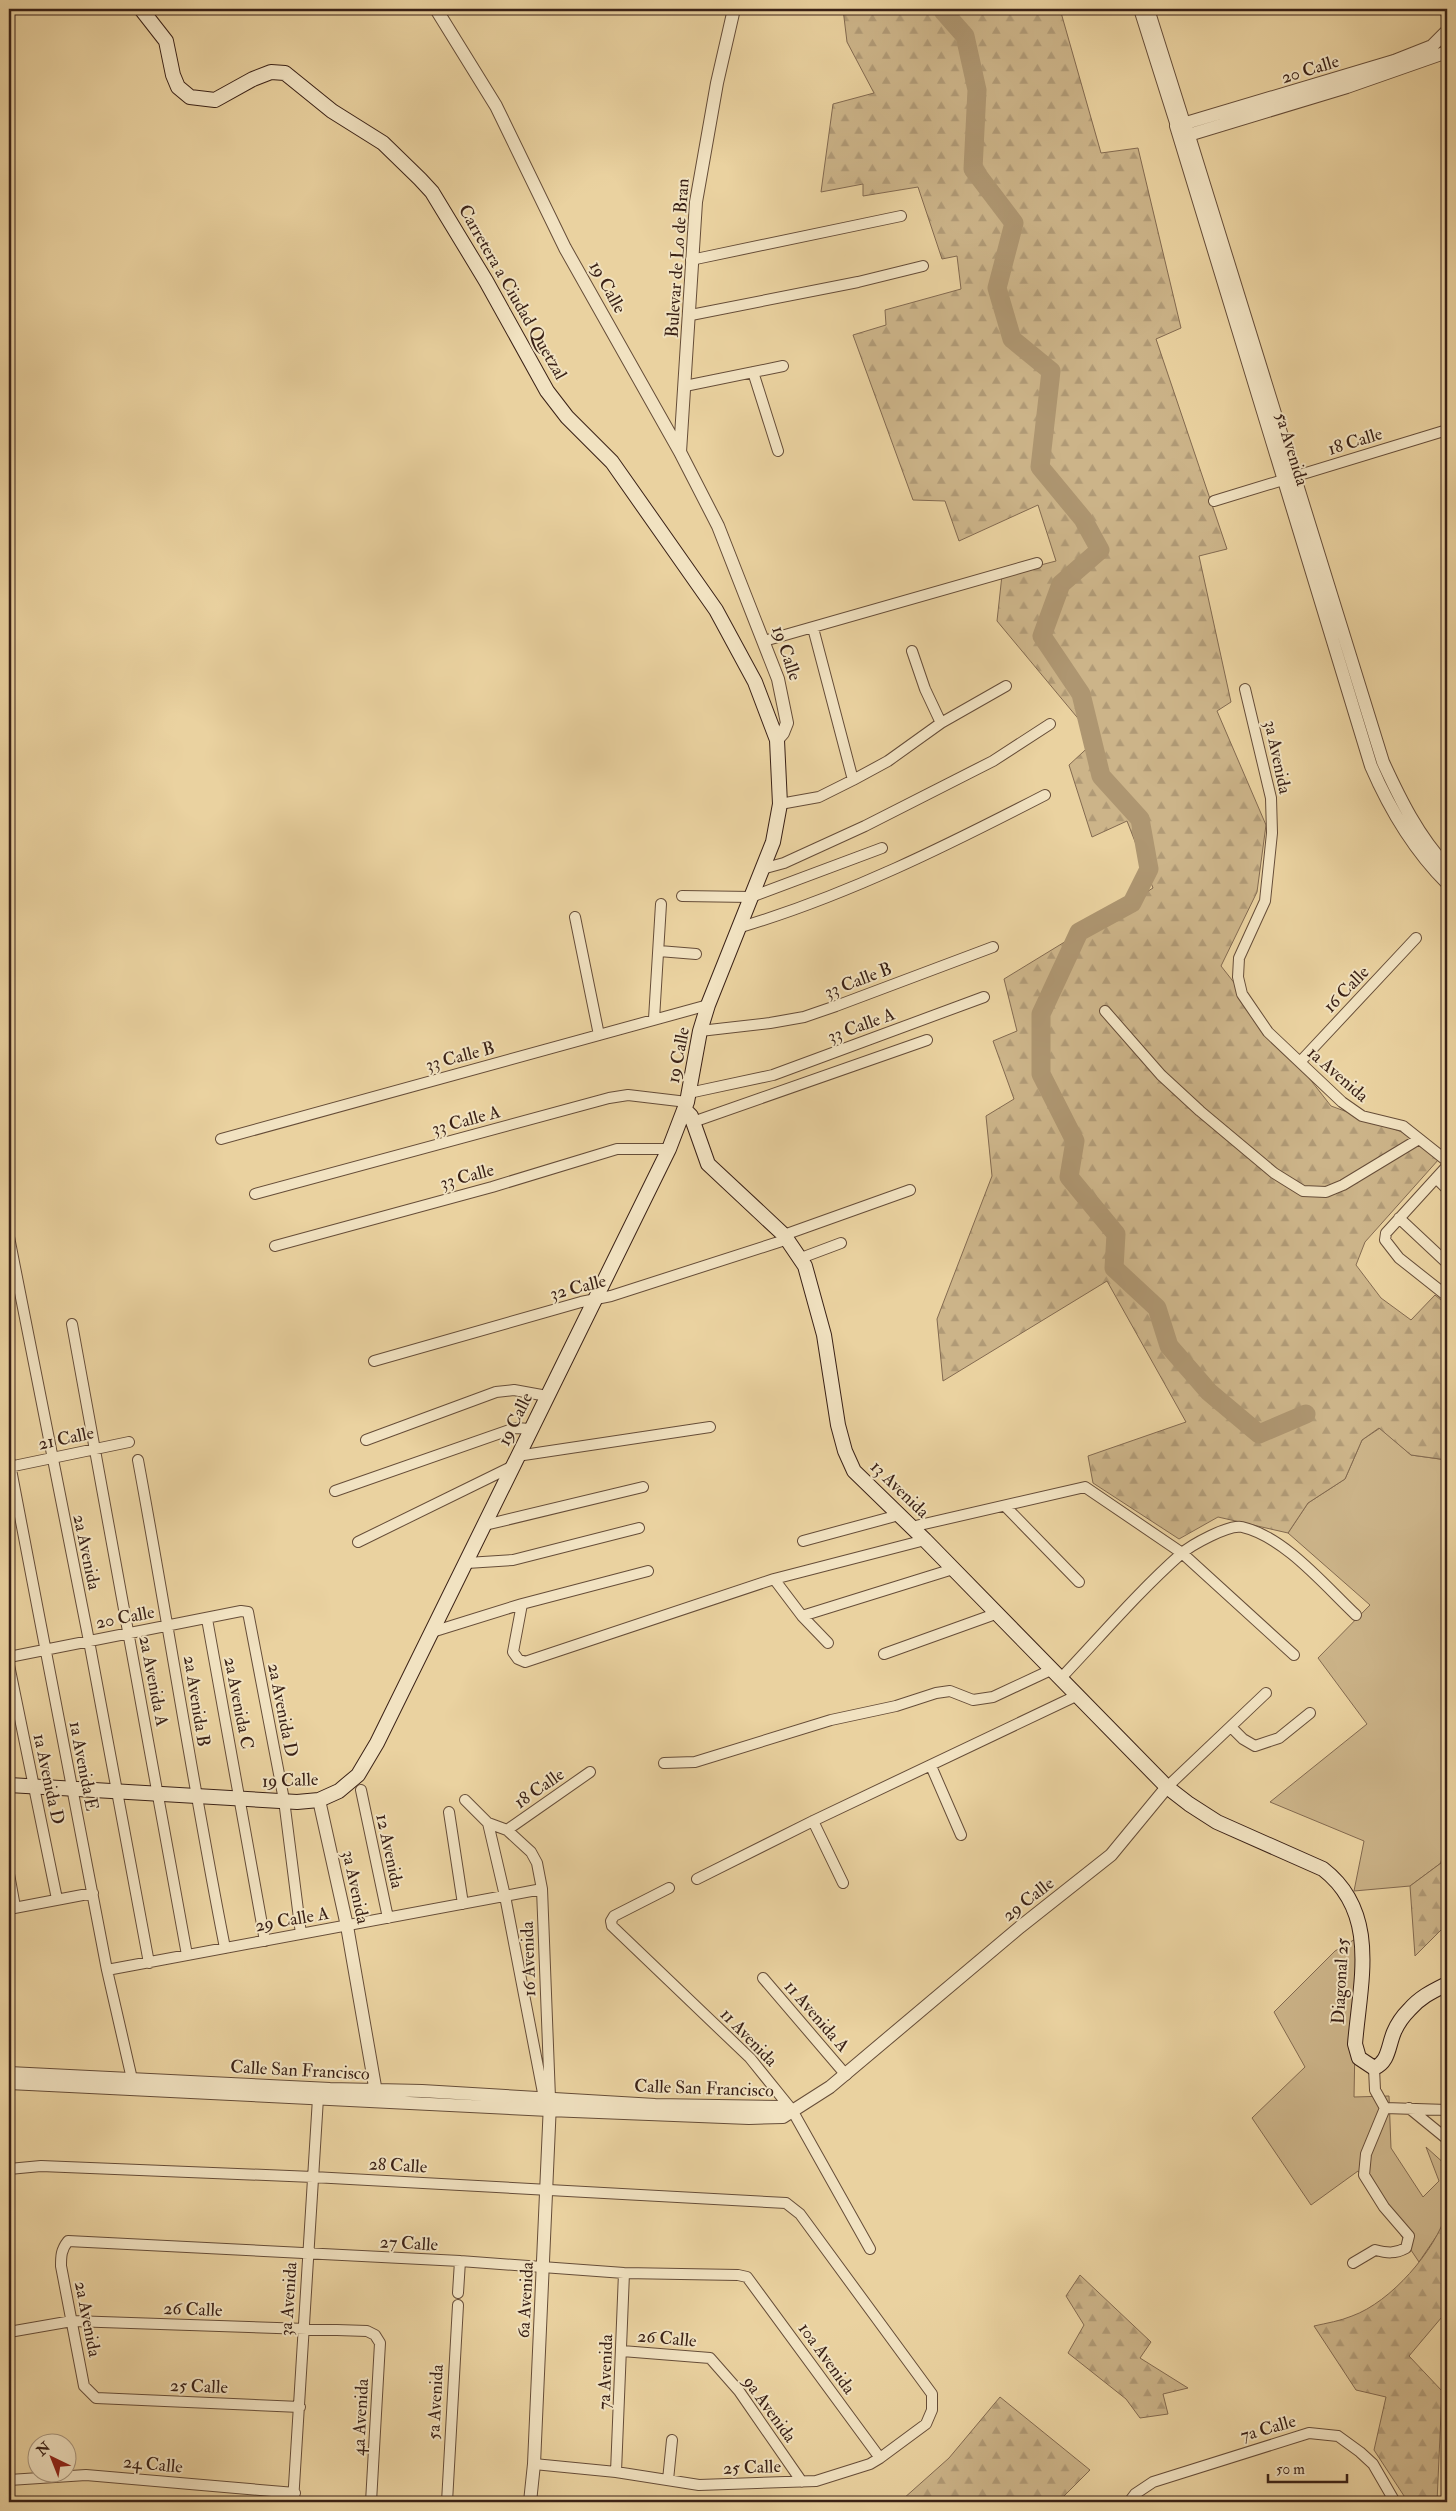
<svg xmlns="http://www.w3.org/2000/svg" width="1456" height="2511" viewBox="0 0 1456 2511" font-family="'IM FELL Double Pica',serif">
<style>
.green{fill:#ccb489;stroke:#836a50}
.forest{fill:url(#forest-firs);stroke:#836a50}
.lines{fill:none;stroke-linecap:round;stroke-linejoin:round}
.river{stroke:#ae9671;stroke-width:19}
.minor-casing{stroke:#664d38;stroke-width:12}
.tertiary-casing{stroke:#664d38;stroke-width:14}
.secondary-casing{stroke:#3a2116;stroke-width:16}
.minor{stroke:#f1e2c1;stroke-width:10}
.tertiary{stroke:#f1e2c1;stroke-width:12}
.secondary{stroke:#f1e2c1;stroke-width:14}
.labels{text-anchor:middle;stroke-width:4;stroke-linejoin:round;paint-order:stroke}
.street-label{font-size:18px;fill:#3a2116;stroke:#f1e2c1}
</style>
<defs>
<pattern id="forest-firs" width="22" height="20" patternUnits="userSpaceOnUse" patternTransform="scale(1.25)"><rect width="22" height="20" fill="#ccb489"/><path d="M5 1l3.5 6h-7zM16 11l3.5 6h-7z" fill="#b09a76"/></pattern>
</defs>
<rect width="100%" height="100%" fill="#ead2a0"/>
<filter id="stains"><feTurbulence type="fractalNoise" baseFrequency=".004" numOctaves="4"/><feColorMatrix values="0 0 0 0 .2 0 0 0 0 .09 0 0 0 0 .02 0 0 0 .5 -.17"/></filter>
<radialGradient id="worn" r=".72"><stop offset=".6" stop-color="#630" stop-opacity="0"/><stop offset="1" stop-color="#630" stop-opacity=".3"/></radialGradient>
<path class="green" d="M1380,1428L1411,1455L1447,1460V1829L1441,1863L1410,1886L1354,1891L1364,1841L1270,1802L1367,1724L1318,1658L1370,1605L1288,1533L1308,1503L1345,1479L1362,1440Z
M1357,1938L1354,2097L1389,2096L1391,2148L1423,2197L1439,2181L1426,2147L1447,2166V2212L1442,2228L1419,2262L1358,2171L1311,2205L1252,2118L1305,2067L1274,2012L1335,1951Z"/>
<path class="forest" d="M843,9H1060L1101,153L1138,148L1181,328L1156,339L1227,549L1199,556L1231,702L1217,711L1266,825L1257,892L1221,966L1331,1106L1402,1132L1439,1159L1365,1242L1356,1265L1381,1298L1411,1320L1435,1295L1447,1305V1460L1411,1455L1379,1428L1362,1440L1345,1479L1308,1503L1288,1533L1218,1517L1179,1539L1093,1483L1088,1456L1186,1422L1107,1281L943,1381L937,1319L992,1176L986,1116L1014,1099L993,1041L1017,1031L1004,979L1153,888L1127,821L1092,837L1069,765L1096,740L997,621L1002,575L1056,561L1038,505L959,541L945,501L913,500L853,335L886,325L885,310L961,289L957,256L942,259L918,187L863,196V184L821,192L833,104L874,93L847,42Z
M1447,1829V1924L1415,1956L1410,1886L1441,1863Z
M1447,2212V2311L1409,2356L1442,2391L1437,2502H1408L1374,2450L1386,2397L1356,2390L1314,2326C1327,2323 1340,2321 1352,2316C1391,2302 1435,2251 1447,2212Z
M1080,2275L1151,2342L1140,2358L1188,2388L1163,2394L1168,2414L1140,2418L1126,2399L1068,2353L1084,2325L1066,2296Z
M1000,2397L1090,2470L1058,2502H895L903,2499L949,2458Z"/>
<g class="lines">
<path class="river" d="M943,9V11L965,36L977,90L973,169L1014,223L997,288L1012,339L1051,371L1040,467L1083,519L1100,550L1061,584L1042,636L1081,694L1101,776L1140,819L1149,869L1132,903L1079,932L1041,1014V1074L1075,1141L1069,1177L1116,1234L1114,1268L1157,1308L1169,1346L1209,1392L1259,1434L1306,1414"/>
<g class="minor-casing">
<path id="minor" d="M1139,9L1176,126
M1149,9L1185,123
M1445,9L1447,16
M691,260L901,216
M691,315L858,282L923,266
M753,372L778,451
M685,386L783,366
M1214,501L1447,430
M813,628L853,780
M764,641L1037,563
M912,651L925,689L941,723
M1245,689L1271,798L1272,833L1265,901L1239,958L1238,977L1242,994L1268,1032L1342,1102L1362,1116L1403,1126L1447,1161
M780,804L819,797L853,780L888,761L941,723L1006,686
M762,869L784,863L865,826L993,761L1050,724
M682,896L751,897L882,848
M575,917L599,1035
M741,927C848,895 946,846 1045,795
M659,951L696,954
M1105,1011L1161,1075L1200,1111L1274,1173L1303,1191L1326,1192L1343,1185L1419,1139
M654,1019L661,904
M700,1031L770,1023L804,1017L836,1006L993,947
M1300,1062L1416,938
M689,1093L773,1075L984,997
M693,1122L927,1040
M221,1139L708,1005
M1447,1166L1386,1233L1385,1240L1399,1258L1447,1296
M1436,1178L1447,1189
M255,1194L609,1098L628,1095L687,1102
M1399,1218L1447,1263
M784,1235L910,1190
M9,1237L89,1641L149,1963
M275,1246L492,1187L617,1149H669
M801,1258L841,1243
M72,1324L187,1955
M374,1361L581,1302L611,1296L788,1239
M366,1440L496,1392L514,1390L547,1396
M517,1456L710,1427
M9,1459L107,1970L132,2079
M138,1460C168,1622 193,1786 225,1948
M9,1467L129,1442
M335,1491L515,1428L531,1429
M1006,1507L1079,1582
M485,1525L643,1487
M911,1527L1085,1487L1182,1553L1294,1655
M803,1541L899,1515
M358,1542L513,1466
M467,1563L513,1560L639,1528
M774,1579L802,1616L828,1643
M522,1604L513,1652L518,1659L525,1662L774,1579L925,1540
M802,1616L953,1569
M207,1619L265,1941
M432,1632L522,1604L648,1571
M884,1654L998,1613
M9,1657L241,1611L248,1612L284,1800L301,1934
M9,1665L57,1899
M1061,1678C1100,1637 1138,1592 1181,1554C1191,1545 1229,1524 1242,1527C1285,1537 1325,1586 1356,1615
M1231,1727L1243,1739L1255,1746L1279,1738L1310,1713
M664,1763L695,1762L831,1720L896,1706L936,1693L950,1691L973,1700L993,1697L1053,1669
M931,1766L961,1835
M1167,1787L1266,1693
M361,1790L388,1918
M465,1800L488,1823L507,1830L531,1852L537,1863L542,1889L550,2098
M449,1812L463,1904
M813,1821L843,1883
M488,1823L505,1896L544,2098
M507,1830L590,1772
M9,1874L15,1907
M697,1879L813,1821L1078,1695
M669,1888L614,1916L611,1921L612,1926L750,2058L792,2110L870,2249
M9,1909L93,1893
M107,1970L542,1889
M763,1978L846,2075
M1385,2108L1447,2110
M1409,2108L1447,2139
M9,2169L41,2166L313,2177L786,2203L800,2214L932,2394V2410L926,2424L880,2458L870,2464L816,2481L699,2485L616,2472L534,2464
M1353,2263L1375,2250C1387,2253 1395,2254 1406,2248L1409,2236L1384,2207L1364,2175L1366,2154L1385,2108L1375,2090L1374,2068
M458,2293L460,2261
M9,2332L72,2321L367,2331L375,2335L380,2343L371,2502
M622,2351L710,2358L739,2391L802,2482
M300,2407L96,2398L84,2386L61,2266C61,2256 61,2250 68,2241L460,2261L624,2273L738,2275L747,2277L880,2458
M616,2472L624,2273
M9,2480L86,2475L295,2493
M668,2480L672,2440
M293,2502L318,2098
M447,2502L458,2305
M1129,2502L1135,2494L1153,2482L1309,2433L1338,2436L1360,2452L1373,2464L1395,2502"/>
</g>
<g class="tertiary-casing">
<path id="tertiary" d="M436,9L496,106L565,248L680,452L718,526L778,679L787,723L783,733L777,740
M1447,31L1432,46L1394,61L1176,126L1371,766C1390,810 1413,849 1447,883
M1185,123L1383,762C1400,799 1418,836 1447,867
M1182,137L1347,87L1447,52
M680,452L696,202L717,83L734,9
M319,1800L347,1926L377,2098
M9,2073L330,2089L422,2091L655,2105L784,2107L792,2110
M9,2083L549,2110L749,2118L783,2117L830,2087L1020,1927L1111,1855L1167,1787
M530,2502L534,2464L550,2103"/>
</g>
<g class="secondary-casing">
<path id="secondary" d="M685,1110L691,1116L708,1164L784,1235L805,1266L824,1335L838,1425L845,1451L854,1471L925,1540L1167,1787L1189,1804L1217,1822L1323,1869C1380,1913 1360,1982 1355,2044L1359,2058L1374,2068C1389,2062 1388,2046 1394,2032C1397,2025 1403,2016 1409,2010C1420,1997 1433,1991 1447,1984
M9,1785L297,1802L319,1800L339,1791L358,1775L377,1743L669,1149L687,1102L700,1031L708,1005L773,842L780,804L777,740L755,682L716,610L612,462L567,417L547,391L486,281L432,192L420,179L383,143L332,111L285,73L271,72L253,79L215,100L190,97L178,87L173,75L166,41L141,9"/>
</g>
<use href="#minor" class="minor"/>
<use href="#tertiary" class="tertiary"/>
<use href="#secondary" class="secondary"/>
</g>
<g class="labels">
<g class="street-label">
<text transform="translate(1310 69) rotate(-17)" y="6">20 Calle</text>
<text transform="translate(677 258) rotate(-86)" y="6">Bulevar de Lo de Bran</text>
<text transform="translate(608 287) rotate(61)" y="6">19 Calle</text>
<text transform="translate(513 292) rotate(60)" y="6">Carretera a Ciudad Quetzal</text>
<text transform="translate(1355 441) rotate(-17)" y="6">18 Calle</text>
<text transform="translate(1292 449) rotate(73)" y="6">5a Avenida</text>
<text transform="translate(787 653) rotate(71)" y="6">19 Calle</text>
<text transform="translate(1278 757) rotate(78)" y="6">3a Avenida</text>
<text transform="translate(858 980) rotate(-21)" y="6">33 Calle B</text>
<text transform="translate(1346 989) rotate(-46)" y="6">16 Calle</text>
<text transform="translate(861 1025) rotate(-20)" y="6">33 Calle A</text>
<text transform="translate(678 1055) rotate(-79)" y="6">19 Calle</text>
<text transform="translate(460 1056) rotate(-15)" y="6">33 Calle B</text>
<text transform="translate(1338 1074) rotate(41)" y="6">1a Avenida</text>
<text transform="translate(466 1120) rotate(-15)" y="6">33 Calle A</text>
<text transform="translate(467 1176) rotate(-15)" y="6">33 Calle</text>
<text transform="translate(578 1287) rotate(-14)" y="6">32 Calle</text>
<text transform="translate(515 1419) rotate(-64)" y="6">19 Calle</text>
<text transform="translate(66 1438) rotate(-12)" y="6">21 Calle</text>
<text transform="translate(900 1489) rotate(44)" y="6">13 Avenida</text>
<text transform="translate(87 1552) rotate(78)" y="6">2a Avenida</text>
<text transform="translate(125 1617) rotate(-11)" y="6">20 Calle</text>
<text transform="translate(154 1681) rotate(79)" y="6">2a Avenida A</text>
<text transform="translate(197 1701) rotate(81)" y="6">2a Avenida B</text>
<text transform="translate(239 1703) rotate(79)" y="6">2a Avenida C</text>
<text transform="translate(283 1710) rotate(79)" y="6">2a Avenida D</text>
<text transform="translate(84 1766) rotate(79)" y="6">1a Avenida E</text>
<text transform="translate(49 1779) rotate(78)" y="6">1a Avenida D</text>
<text transform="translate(290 1780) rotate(-2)" y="6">19 Calle</text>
<text transform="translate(539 1788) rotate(-35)" y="6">18 Calle</text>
<text transform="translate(390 1851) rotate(78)" y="6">12 Avenida</text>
<text transform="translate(356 1887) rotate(78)" y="6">3a Avenida</text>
<text transform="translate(1028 1899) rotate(-38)" y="6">29 Calle</text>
<text transform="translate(292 1919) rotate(-10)" y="6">29 Calle A</text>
<text transform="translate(528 1959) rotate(-92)" y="6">16 Avenida</text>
<text transform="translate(1340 1981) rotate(-87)" y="6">Diagonal 25</text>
<text transform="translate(817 2016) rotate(49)" y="6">11 Avenida A</text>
<text transform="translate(749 2037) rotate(46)" y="6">11 Avenida</text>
<text transform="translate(300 2070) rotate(3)" y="6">Calle San Francisco</text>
<text transform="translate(704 2088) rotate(2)" y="6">Calle San Francisco</text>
<text transform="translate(398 2165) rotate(3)" y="6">28 Calle</text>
<text transform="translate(409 2243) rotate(3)" y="6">27 Calle</text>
<text transform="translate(288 2299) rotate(-86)" y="6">3a Avenida</text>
<text transform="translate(525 2300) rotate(-87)" y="6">6a Avenida</text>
<text transform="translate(193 2309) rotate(2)" y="6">26 Calle</text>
<text transform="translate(88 2319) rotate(79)" y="6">2a Avenida</text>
<text transform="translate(667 2338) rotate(5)" y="6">26 Calle</text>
<text transform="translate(827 2358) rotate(54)" y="6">10a Avenida</text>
<text transform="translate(605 2372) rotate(-88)" y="6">7a Avenida</text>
<text transform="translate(199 2386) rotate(2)" y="6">25 Calle</text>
<text transform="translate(435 2402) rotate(-87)" y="6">5a Avenida</text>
<text transform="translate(770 2409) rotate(54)" y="6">9a Avenida</text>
<text transform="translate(360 2417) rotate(-87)" y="6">4a Avenida</text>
<text transform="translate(1268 2428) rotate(-16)" y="6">7a Calle</text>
<text transform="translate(153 2464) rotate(5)" y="6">24 Calle</text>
<text transform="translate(752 2467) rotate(-2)" y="6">25 Calle</text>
</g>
</g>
<rect width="1456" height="2511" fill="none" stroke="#ead2a0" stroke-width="30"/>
<rect x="10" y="10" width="1436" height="2491" fill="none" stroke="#3a2116" stroke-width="2.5"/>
<rect x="15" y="15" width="1426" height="2481" fill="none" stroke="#3a2116"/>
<g transform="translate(52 2458) rotate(317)"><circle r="24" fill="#f1e2c1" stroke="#a8957d"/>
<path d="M0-4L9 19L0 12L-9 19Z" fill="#8f2418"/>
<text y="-8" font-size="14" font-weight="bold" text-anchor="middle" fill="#3a2116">N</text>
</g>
<path d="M1268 2474v8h79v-8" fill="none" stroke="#3a2116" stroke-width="2.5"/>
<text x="1276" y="2474" font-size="15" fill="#3a2116" stroke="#f1e2c1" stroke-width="4" paint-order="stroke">50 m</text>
<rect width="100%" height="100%" filter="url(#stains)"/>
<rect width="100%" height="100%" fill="url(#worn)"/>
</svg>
